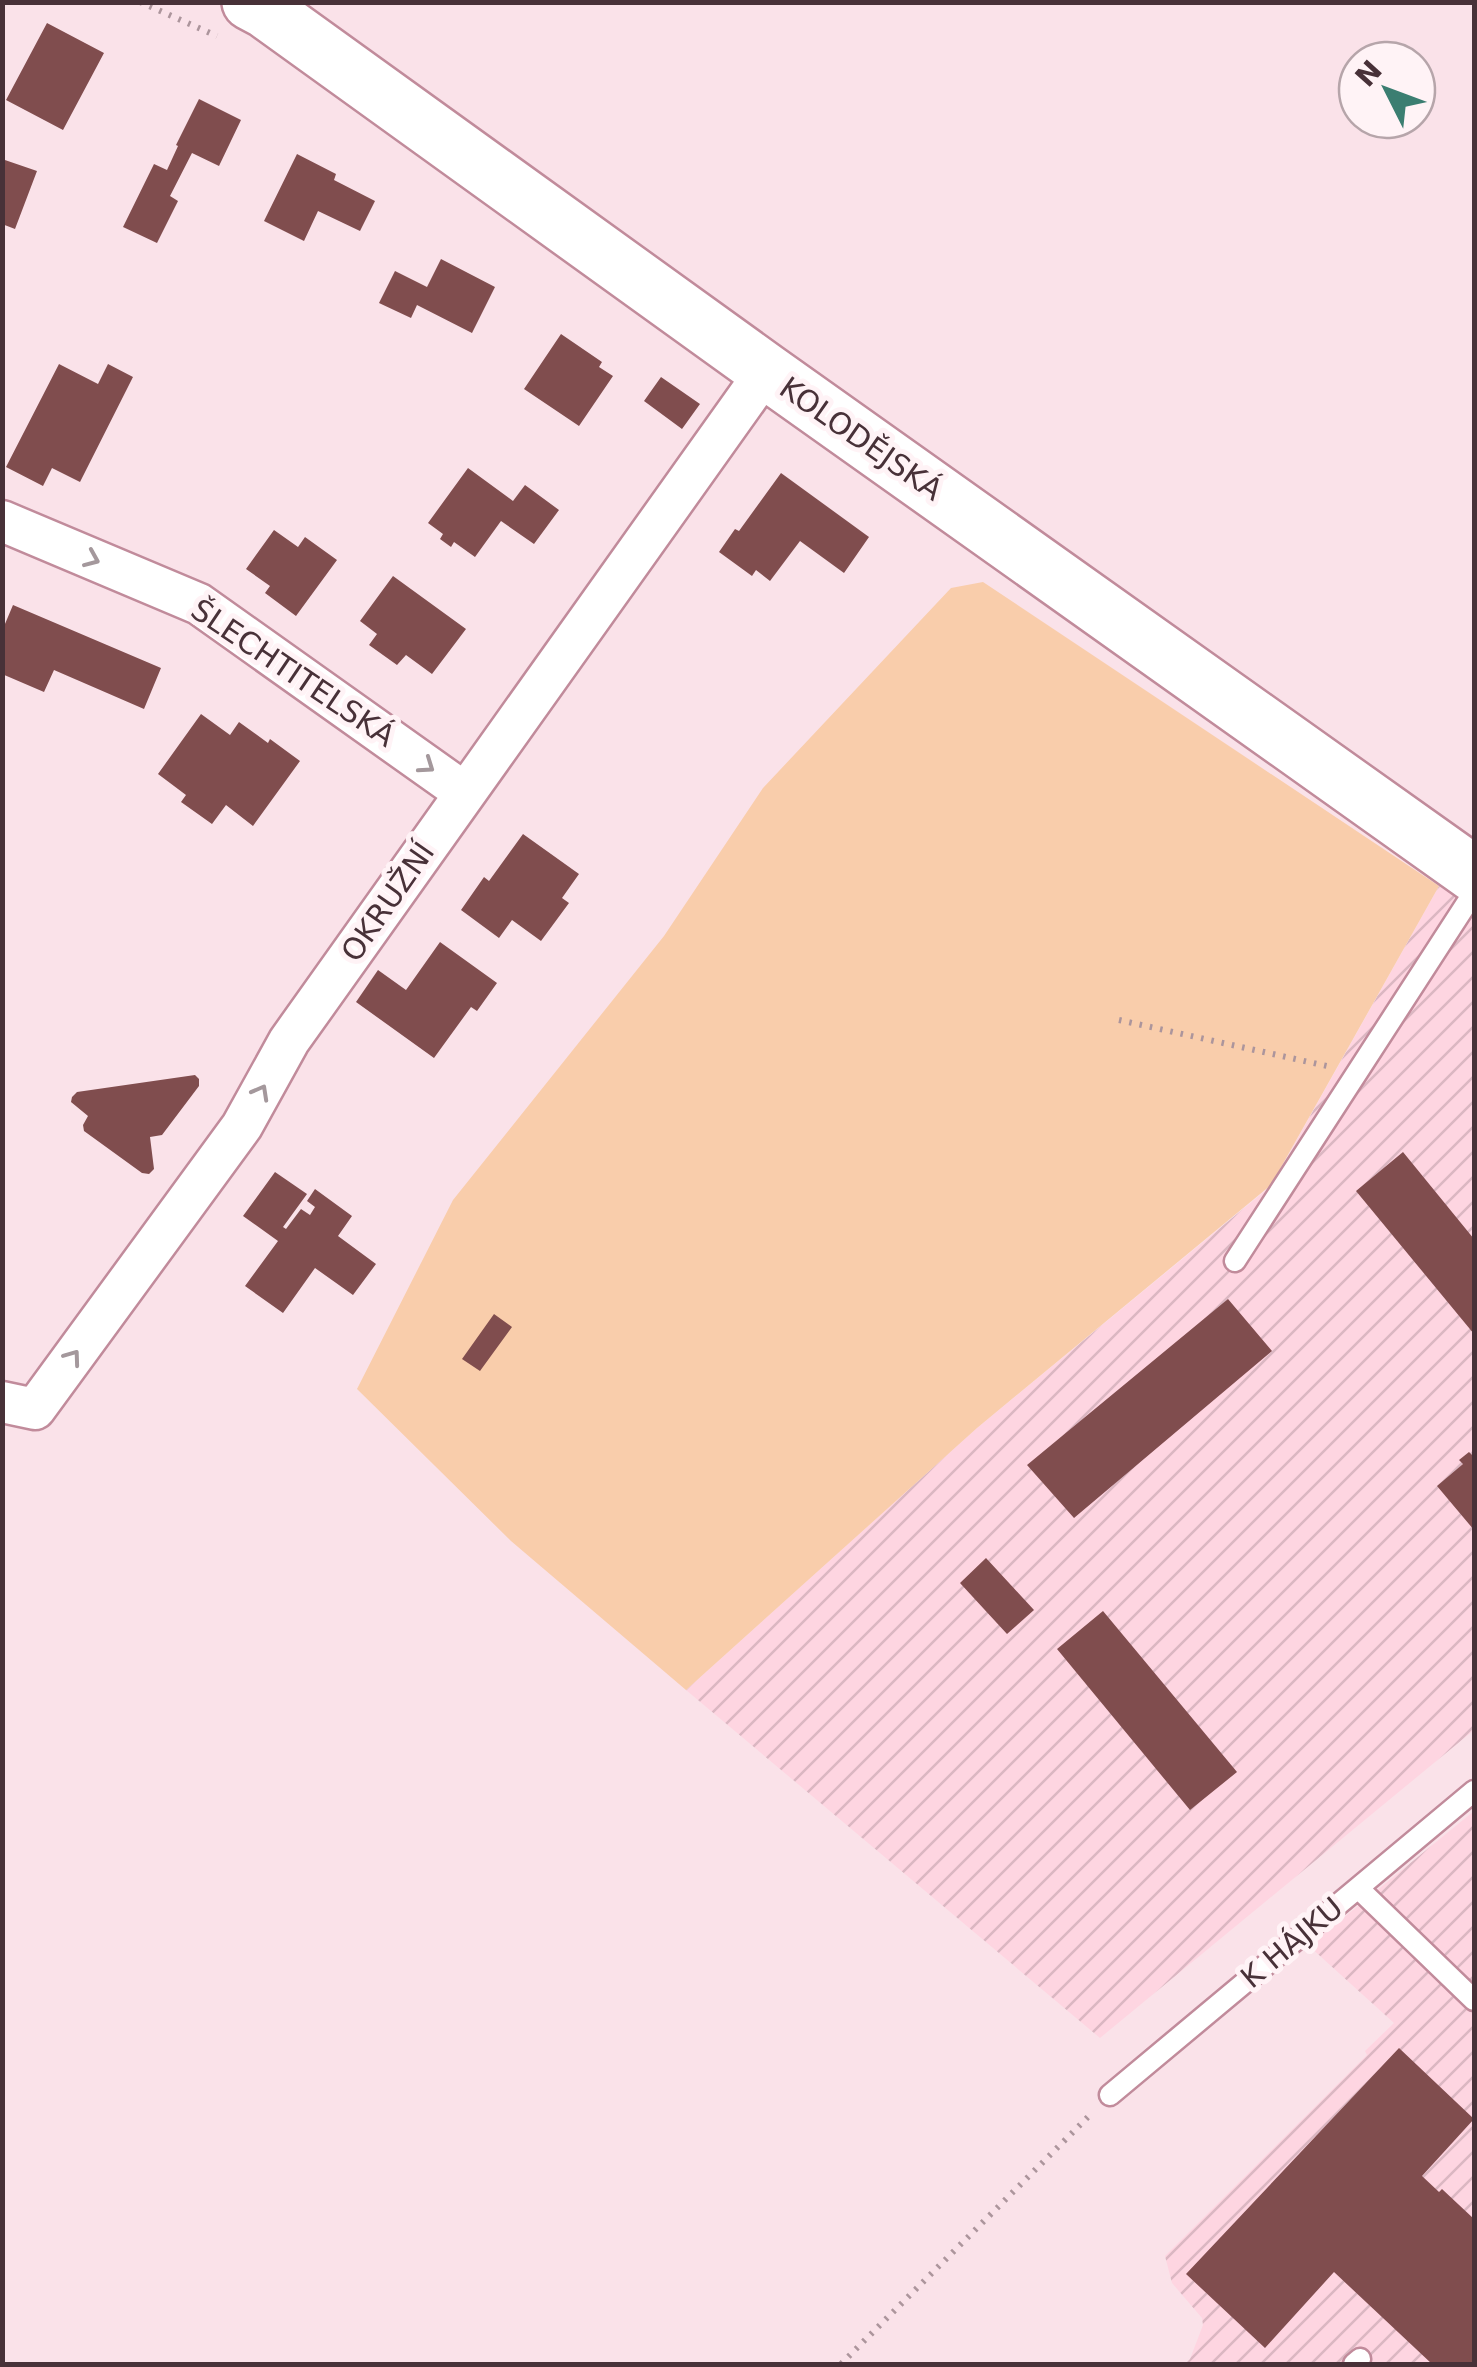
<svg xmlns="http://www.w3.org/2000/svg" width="1477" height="2367" viewBox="0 0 1477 2367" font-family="'DejaVu Sans',sans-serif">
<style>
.industrial{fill:url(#industrial-furrows)}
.green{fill:#f9cdab}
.building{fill:#804d4e}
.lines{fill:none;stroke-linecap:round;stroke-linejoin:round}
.lane-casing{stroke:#c18b9b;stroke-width:25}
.street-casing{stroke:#c18b9b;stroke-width:45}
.secondary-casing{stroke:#c18b9b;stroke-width:60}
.path{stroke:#ac959c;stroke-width:6;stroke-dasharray:2.5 8;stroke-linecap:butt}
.lane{stroke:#fff;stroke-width:20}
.street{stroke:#fff;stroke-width:40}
.secondary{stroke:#fff;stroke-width:55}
.oneway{stroke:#a4989c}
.labels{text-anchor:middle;stroke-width:10;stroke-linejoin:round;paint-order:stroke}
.street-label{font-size:30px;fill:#483138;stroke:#fff3f6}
</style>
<defs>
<pattern id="industrial-furrows" width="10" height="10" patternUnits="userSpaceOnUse" patternTransform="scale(2.5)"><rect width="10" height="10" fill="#fed5e1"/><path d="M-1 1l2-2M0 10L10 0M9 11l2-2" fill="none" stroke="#dbb7c2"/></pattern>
</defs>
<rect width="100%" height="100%" fill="#fae2e9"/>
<path class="industrial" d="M1439,886L1474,907V1730L1100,2038L686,1690L977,1428L1271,1186Z
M1474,1811V2364H1185L1190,2359L1203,2325L1202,2318L1172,2283L1165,2256L1367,2055L1365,2051L1394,2023L1309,1946Z"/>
<path class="green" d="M983,582L1439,886L1271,1185L977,1428L686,1690L511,1541L357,1389L453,1200L664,936L763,788L951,588Z"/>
<path class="building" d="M47,23L104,53L63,130L6,100Z
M199,99L241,120L219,166L192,153L170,196L178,201L157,243L123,227L154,164L167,170L178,146L176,145Z
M297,154L336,174L334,180L375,201L360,231L318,211L304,241L264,221Z
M2,159L37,171L15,229L2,224Z
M441,259L495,287L472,333L417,305L411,318L379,303L395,271L427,287Z
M561,334L602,362L599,367L613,376L579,426L524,389Z
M59,364L98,384L108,364L133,377L80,482L52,468L43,486L6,467Z
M661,377L700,404L682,429L644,401Z
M468,468L513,501L525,485L559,510L534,544L501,521L475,557L454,542L451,547L440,539L443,534L428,523Z
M781,473L869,537L844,573L800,541L770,581L756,570L752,576L719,552L735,529L739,531Z
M274,530L298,547L305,537L337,560L296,616L265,593L270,586L246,569Z
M393,576L466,629L432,674L406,655L397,665L369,645L377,634L360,621Z
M13,605L161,668L144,709L54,670L44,692L2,674V631Z
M201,714L230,735L239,722L268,743L270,739L300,761L253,826L226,805L212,824L181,802L186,795L158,774Z
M523,834L579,874L562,898L569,903L541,941L512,920L499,938L461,910L484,877L489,881Z
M440,942L497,983L477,1011L471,1007L434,1058L356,1002L378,970L406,990Z
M195,1075L199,1079V1086L162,1135L150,1137L154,1169L149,1174L142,1173L84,1131L83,1125L88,1116L71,1102L72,1097L77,1092Z
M1403,1152L1474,1239V1334L1356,1191Z
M275,1172L307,1194L283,1227L286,1229L301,1209L310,1215L315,1207L307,1201L315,1189L352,1216L338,1236L376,1264L353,1295L315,1268L283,1313L245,1286L278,1241L243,1216Z
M1228,1299L1272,1351L1074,1518L1027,1465Z
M494,1314L512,1327L480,1371L462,1359Z
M1469,1452L1473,1456L1474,1455V1530L1437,1486L1463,1464L1459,1460Z
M986,1558L1034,1610L1007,1634L960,1583Z
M1103,1611L1237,1772L1190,1810L1057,1649Z
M1399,2048L1474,2119L1422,2176L1439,2192L1442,2189L1474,2219V2364H1432L1334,2272L1265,2348L1186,2274Z"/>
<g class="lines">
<g class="lane-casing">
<path id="lane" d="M1235,1261L1474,892
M1358,1888L1474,2000
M1110,2095L1474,1791
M1354,2364L1360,2359"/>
</g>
<g class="street-casing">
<path id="street" d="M2,521L199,604L465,793
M2,1402L35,1409L242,1126L289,1041L766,371"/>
</g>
<g class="secondary-casing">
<path id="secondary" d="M250,2L265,10L766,371L1474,874"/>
</g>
<path class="path" d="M140,2L217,36
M1119,1020L1327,1066
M841,2364L1091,2114"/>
<use href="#lane" class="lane"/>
<use href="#street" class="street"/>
<use href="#secondary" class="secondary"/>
</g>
<defs><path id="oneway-chevron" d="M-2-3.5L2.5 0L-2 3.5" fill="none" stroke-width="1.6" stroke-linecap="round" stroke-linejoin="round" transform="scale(2.5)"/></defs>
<g class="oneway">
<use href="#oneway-chevron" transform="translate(92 559) rotate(23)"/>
<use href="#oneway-chevron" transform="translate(427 766) rotate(35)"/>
<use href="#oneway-chevron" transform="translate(261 1092) rotate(-61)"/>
<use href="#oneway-chevron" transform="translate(73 1357) rotate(-54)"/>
</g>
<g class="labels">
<g class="street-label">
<text transform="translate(861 439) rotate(35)" y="10">KOLODĚJSKÁ</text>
<text transform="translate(293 673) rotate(34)" y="10">ŠLECHTITELSKÁ</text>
<text transform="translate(388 902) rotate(-55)" y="10">OKRUŽNÍ</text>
<text transform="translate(1292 1943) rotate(-40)" y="10">K HÁJKU</text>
</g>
</g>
<rect width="1477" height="2367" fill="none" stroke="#483138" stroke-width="10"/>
<g transform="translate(1387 90) rotate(312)"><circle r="48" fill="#fff3f6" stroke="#b6a5aa" stroke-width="2.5"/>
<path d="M0-8L18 38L0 25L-18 38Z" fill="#3b7e71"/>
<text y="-15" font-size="28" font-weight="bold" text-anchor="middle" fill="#483138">N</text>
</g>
</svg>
